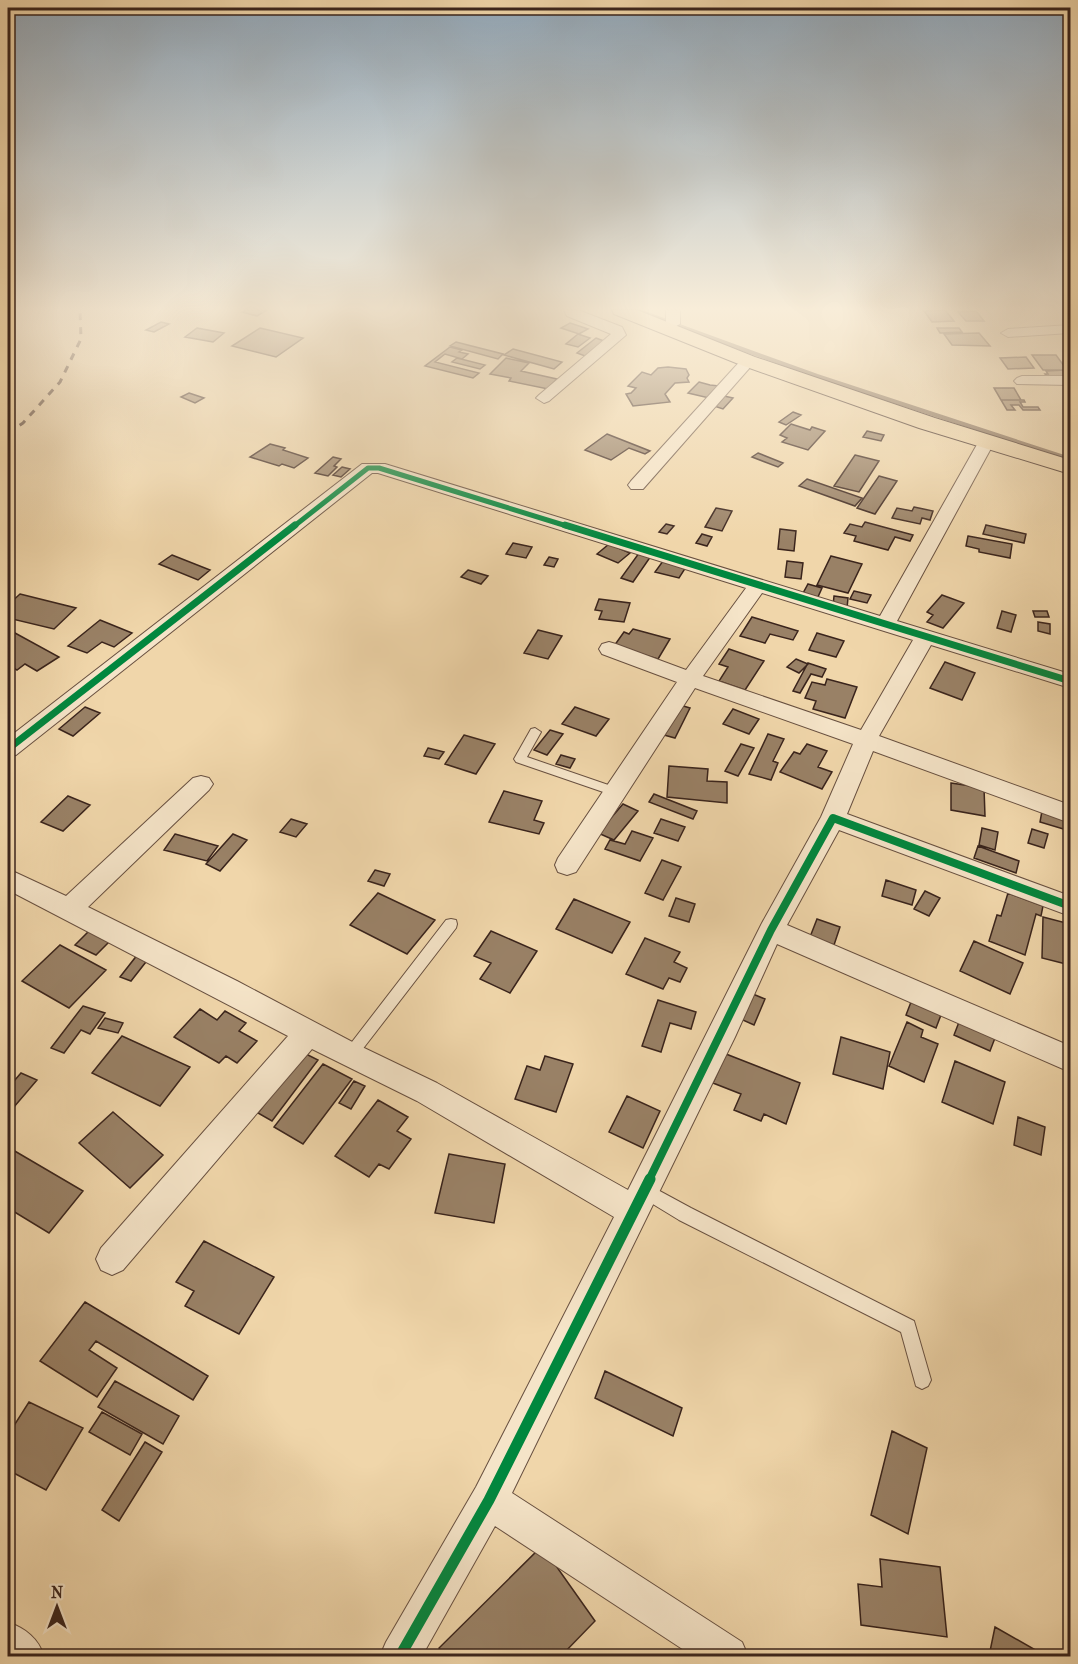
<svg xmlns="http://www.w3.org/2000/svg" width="1078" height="1664" viewBox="0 0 1078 1664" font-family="'IM FELL French Canon',serif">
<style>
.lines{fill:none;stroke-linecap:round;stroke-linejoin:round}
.stream{stroke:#826a54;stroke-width:4}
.building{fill:#998166;stroke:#3a241c;stroke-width:1.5}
.lane-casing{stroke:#685040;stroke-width:2}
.street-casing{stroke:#685040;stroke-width:2}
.primary-casing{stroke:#3a241c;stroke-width:2}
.lane{fill:#f5e4c8;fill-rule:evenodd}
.street{fill:#f5e4c8;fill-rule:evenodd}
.primary{fill:#f0d6aa;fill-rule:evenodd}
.rail{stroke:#3a241c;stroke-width:3;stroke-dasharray:7 7;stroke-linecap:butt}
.cycleway-far3-casing{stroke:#f5e4c8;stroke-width:8}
.cycleway-far2-casing{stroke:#f5e4c8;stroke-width:10}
.cycleway-far1-casing{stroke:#f5e4c8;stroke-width:12}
.cycleway-casing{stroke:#f5e4c8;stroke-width:15}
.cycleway-far3{stroke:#00873e;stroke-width:5}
.cycleway-far2{stroke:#00873e;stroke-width:7}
.cycleway-far1{stroke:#00873e;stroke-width:8}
.cycleway{stroke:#00873e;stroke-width:11}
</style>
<rect width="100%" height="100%" fill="#f0d6aa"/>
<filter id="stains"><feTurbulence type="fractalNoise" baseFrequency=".00333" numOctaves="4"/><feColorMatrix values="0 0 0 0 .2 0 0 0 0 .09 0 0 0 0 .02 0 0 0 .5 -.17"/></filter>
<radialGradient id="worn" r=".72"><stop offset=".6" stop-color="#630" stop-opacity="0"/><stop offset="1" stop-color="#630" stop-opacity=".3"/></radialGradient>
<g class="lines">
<path class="stream" d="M636,310L669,322
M679,326L817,376L1070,459"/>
</g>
<path class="building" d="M246,310H267L257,316L242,312Z
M945,310L954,321L932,322L924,311Z
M976,311L984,321H966L958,312Z
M161,322L169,324L154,332L146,330Z
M570,323L588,329L579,334L561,328Z
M197,328L224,333L213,342L185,337Z
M260,328L303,338L276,357L232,346Z
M937,328H959L962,332L940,333Z
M979,333L990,346L952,345L944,334Z
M578,334L590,338L578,347L566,344Z
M596,338L604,341L585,356L577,353Z
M456,342L503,354L498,359L450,346Z
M450,347L462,350L459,352L468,354L462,359L445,354L435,362L479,373L473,378L425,366Z
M513,349L562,362L554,369L504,355Z
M1032,355H1056L1067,370H1043Z
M1026,357L1034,368L1008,369L1000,358Z
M457,358L485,365L480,369L452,362Z
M506,358L529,363L521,371L557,379L548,389L509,381L511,378L490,374Z
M668,367L686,369L689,375L687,378L689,382L675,383L665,394L670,402L633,406L626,394L631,393L636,388L628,386L642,372L651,375L658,368Z
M1066,370L1070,373V378L1049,379L1045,374H1048L1046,371Z
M699,382L710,385L720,386L709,398L688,393Z
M994,388H1014L1021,400H1001Z
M189,393L204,398L195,403L181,397Z
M724,396L733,398L723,409L714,406Z
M1001,400H1024L1025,402H1020L1023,407H1038L1040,410H1023L1019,405H1011L1015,410H1007Z
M793,412L801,415L786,425L779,422Z
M791,424L810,430L812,427L825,431L808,450L782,442L787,438L780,435Z
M867,431L884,435L881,441L863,437Z
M607,434L650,451L645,454L629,448L611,460L585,450Z
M270,444L285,448L283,450L308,458L294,468L282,464L279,466L250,457Z
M758,453L783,463L778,467L752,457Z
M855,455L879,461L859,492L834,486Z
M333,457L341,459L334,466L337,467L328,476L315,473Z
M342,467L350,469L341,477L333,475Z
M879,476L897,481L875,514L857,508Z
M807,479L862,498L855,506L799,486Z
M914,507L933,511L930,520L922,518L920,524L892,518L897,508L912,511Z
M716,508L732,511L722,531L705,527Z
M865,522L913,535L910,541L895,537L888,550L854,541L856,536L844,533L850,524L862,527Z
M666,524L674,526L667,534L659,532Z
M986,525L1026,534L1024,543L983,534Z
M780,529L796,531L794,551L778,549Z
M702,534L712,537L707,546L696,543Z
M968,536L1012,544L1010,558L979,552V549L966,546Z
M513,543L532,547L526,558L506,554Z
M609,544L630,553L618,563L597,554Z
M639,553L651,556L633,582L621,578Z
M172,555L210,570L198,580L159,564Z
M831,556L862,564L848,593L817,585Z
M549,557L558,559L554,567L544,565Z
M663,561L686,567L679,578L655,572Z
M787,561L803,563L801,579L785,577Z
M468,570L488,576L481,584L461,577Z
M808,584L822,588L817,599L802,595Z
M854,591L871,595L867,603L850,599Z
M20,594L76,608L54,629L8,618V605Z
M942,595L964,603L943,628L927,622L933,615L927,612Z
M834,596L848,598L847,608L833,606Z
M599,599L630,603L624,622L599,619L602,611L595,610Z
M1002,611L1016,615L1011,632L997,628Z
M1033,611H1047L1049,617H1035Z
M752,617L798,631L793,640L770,634L765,643L740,636Z
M100,620L132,633L114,647L102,642L87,653L68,646Z
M1038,622L1050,624V634L1038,631Z
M633,629L670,639L658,659L614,646L624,632L629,634Z
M538,630L562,636L548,659L524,653Z
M15,633L59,657L37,671L25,664L17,670L8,664V638Z
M817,633L844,641L836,657L809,650Z
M729,649L764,661L745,690L719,681L728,667L719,664Z
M796,659L808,664L799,673L787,667Z
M945,662L975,673L962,700L930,688Z
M808,663L826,669L822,677L811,674L800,693L793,691Z
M827,679L857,687L845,718L813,709L816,701L805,698L812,682L825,685Z
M680,705L690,708L675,738L664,735Z
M85,707L100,713L73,736L59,729Z
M575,707L609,719L596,736L562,724Z
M733,709L759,719L749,734L723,724Z
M550,730L563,734L547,755L534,750Z
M768,734L784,739L773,761L778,763L771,780L749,774Z
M464,735L495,744L476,774L445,764Z
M741,744L754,748L738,776L725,771Z
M807,744L827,751L818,767L832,772L822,789L780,772L794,752L800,754Z
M428,748L444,752L439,759L424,756Z
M561,755L575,759L570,768L556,764Z
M669,766L708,769L707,781L727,782V803L667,797Z
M951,783L984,788L985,816L951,810Z
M504,791L542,801L534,820L544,823L539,834L489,822Z
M654,794L697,811L693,819L649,802Z
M68,796L90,805L63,831L41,822Z
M623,804L638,811L614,840L598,833Z
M1042,811L1070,819V831L1040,822Z
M291,819L307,824L296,837L280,832Z
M661,819L685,827L678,841L654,833Z
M982,828L998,832L995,850L979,845Z
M1032,829L1048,834L1044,848L1028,843Z
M632,831L653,838L640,861L605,849L610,840L625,844Z
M175,834L218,846L207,861L164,850Z
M233,834L247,840L220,871L206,864Z
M978,846L1019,861L1016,873L974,858Z
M662,860L681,867L663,900L645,893Z
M375,870L390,874L384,886L368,881Z
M886,880L916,890L912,905L882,896Z
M925,891L940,898L929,916L914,909Z
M378,893L435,920L407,954L350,925Z
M1008,893L1043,906L1041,916L1036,914L1025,955L989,941L997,915L1001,916Z
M676,898L695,904L689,922L669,916Z
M574,899L630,922L612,953L556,929Z
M1043,917L1070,924V965L1042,958Z
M817,919L840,927L834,945L810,937Z
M93,927L113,938L96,955L75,945Z
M491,931L537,951L510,993L480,979L491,963L474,956Z
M645,938L680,952L674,962L687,968L680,982L669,978L663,989L626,974Z
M974,941L1023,963L1010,994L960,971Z
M60,945L106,970L69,1008L22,981Z
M138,954L149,958L131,981L120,977Z
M748,992L765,999L754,1025L736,1017Z
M658,1000L696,1012L691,1029L670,1023L661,1052L642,1046Z
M911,1002L941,1015L936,1028L906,1015Z
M83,1006L105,1013L90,1034L81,1030L64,1053L51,1048Z
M200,1009L217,1020L225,1011L246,1023L239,1031L257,1041L237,1063L226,1056L219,1063L174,1037Z
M105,1018L123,1023L118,1033L98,1028Z
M907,1022L923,1030L921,1037L938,1044L924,1082L889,1066Z
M959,1022L995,1038L990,1051L954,1035Z
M122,1036L190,1067L160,1106L92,1073Z
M841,1037L890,1052L883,1089L833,1074Z
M304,1053L318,1060L272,1121L258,1113Z
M726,1054L800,1083L786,1124L764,1114L761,1121L734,1110L741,1094L713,1083Z
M545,1056L573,1064L556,1112L515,1099L527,1066L540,1070Z
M955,1061L1005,1082L993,1124L942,1102Z
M323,1064L352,1079L303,1144L274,1127Z
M21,1073L37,1080L8,1114V1088Z
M354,1081L365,1086L351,1109L339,1103Z
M627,1096L660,1111L643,1148L609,1132Z
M378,1100L408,1117L397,1131L411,1139L389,1169L379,1164L369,1177L335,1156Z
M113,1112L163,1155L130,1188L79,1143Z
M1018,1117L1045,1127L1041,1155L1014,1145Z
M13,1150L83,1191L49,1233L8,1208V1156Z
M449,1154L505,1164L494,1223L435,1213Z
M204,1241L274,1277L239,1334L185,1306L194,1291L176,1282Z
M85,1302L208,1376L193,1400L96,1341L89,1350L117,1368L97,1397L40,1361Z
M605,1371L682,1408L673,1436L595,1398Z
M115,1381L179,1416L163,1444L98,1407Z
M29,1402L83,1428L46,1490L8,1470V1435Z
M102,1412L142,1434L130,1455L89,1432Z
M892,1431L927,1448L908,1534L871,1515Z
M145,1442L162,1452L119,1521L102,1510Z
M542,1546L595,1621L561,1656H444L439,1648Z
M880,1559L940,1567L947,1637L861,1625L858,1584L882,1587Z
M995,1627L1046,1656H989Z"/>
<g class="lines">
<g class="lane-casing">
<path id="lane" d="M535,728L541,732L527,757L620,789L622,792L620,795H612L516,762L514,759L531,729Z
M451,919L456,920L457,924L456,928L355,1059L350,1061L345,1059L343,1055L345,1051L446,920Z
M643,1182L691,1208L914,1321L931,1380L928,1386L922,1389L916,1386L901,1332L679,1220L638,1195L635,1190L638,1185Z"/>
</g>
<g class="street-casing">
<path id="street" d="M564,310H578L622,327L626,335L549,401L544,403L536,398L539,395L611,334L567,316Z
M666,310H680V324L665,332L658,328L666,322Z
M1070,325V333L1008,337L1001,333L1008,329Z
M748,357L753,358L755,361L753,364L643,489H631L628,485L631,481L743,358Z
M1022,376H1070V385L1017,384L1014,381L1017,378Z
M987,436L995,441L897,621L1070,674V688L931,645L879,736L1070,805V823L873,751L847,814L1070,896V916L839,830L787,925L1070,1046V1072L777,944L735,1037L512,1493L742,1642L748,1656H693L495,1526L422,1656H380L386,1642L476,1487L614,1217L417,1101L312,1049L123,1270L112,1275L101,1270L96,1259L101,1248L288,1036L8,890V869L66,896L193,778L201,776L209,778L213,784L209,790L88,907L237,981L360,1046L437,1083L628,1190L762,923L821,817L853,744L695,688L576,872L567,875L558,872L555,865L558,858L677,682L602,654L599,649L602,644L609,642L616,644L686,670L746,588L378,473H372L16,755L8,757V738L362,464H385L880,616L979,441ZM762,593L913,640L861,730L703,676Z
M8,1622C26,1629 38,1638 44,1656H8Z"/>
</g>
<g class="primary-casing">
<path id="primary" d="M612,310H637L755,357L935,418L1070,460V474L919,428L741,365L614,314Z"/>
</g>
<use href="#lane" class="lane"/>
<use href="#street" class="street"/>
<use href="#primary" class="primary"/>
<path class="rail" d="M8,433L23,423L60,382L81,339L80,310"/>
<g class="cycleway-far3-casing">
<path id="cycleway-far3" d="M293,527L368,468H379L570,527"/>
</g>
<g class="cycleway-far2-casing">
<path id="cycleway-far2" d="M565,525L1070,681
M8,749L295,525"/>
</g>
<g class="cycleway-far1-casing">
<path id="cycleway-far1" d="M649,1180L771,930L833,818L1070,906"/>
</g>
<g class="cycleway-casing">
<path id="cycleway" d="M400,1656L489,1500L650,1179"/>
</g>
<use href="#cycleway-far3" class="cycleway-far3"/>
<use href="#cycleway-far2" class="cycleway-far2"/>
<use href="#cycleway-far1" class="cycleway-far1"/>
<use href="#cycleway" class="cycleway"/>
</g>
<linearGradient id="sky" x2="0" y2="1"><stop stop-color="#92a9bc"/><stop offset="0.57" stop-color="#f8edd9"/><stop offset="1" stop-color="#f8edd9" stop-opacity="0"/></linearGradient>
<rect width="1078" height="542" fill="url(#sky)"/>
<rect width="1078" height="1664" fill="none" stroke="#f0d6aa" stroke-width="30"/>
<rect x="9" y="9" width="1060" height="1646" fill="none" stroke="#3a241c" stroke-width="3"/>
<rect x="15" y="15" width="1048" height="1634" fill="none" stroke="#3a241c" stroke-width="1.5"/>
<g transform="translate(57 1607)" stroke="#f5e4c8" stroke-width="4.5" paint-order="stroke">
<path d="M0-4.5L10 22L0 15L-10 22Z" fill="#3a241c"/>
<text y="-9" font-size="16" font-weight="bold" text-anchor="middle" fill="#3a241c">N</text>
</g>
<rect width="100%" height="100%" filter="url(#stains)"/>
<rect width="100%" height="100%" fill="url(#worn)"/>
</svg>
